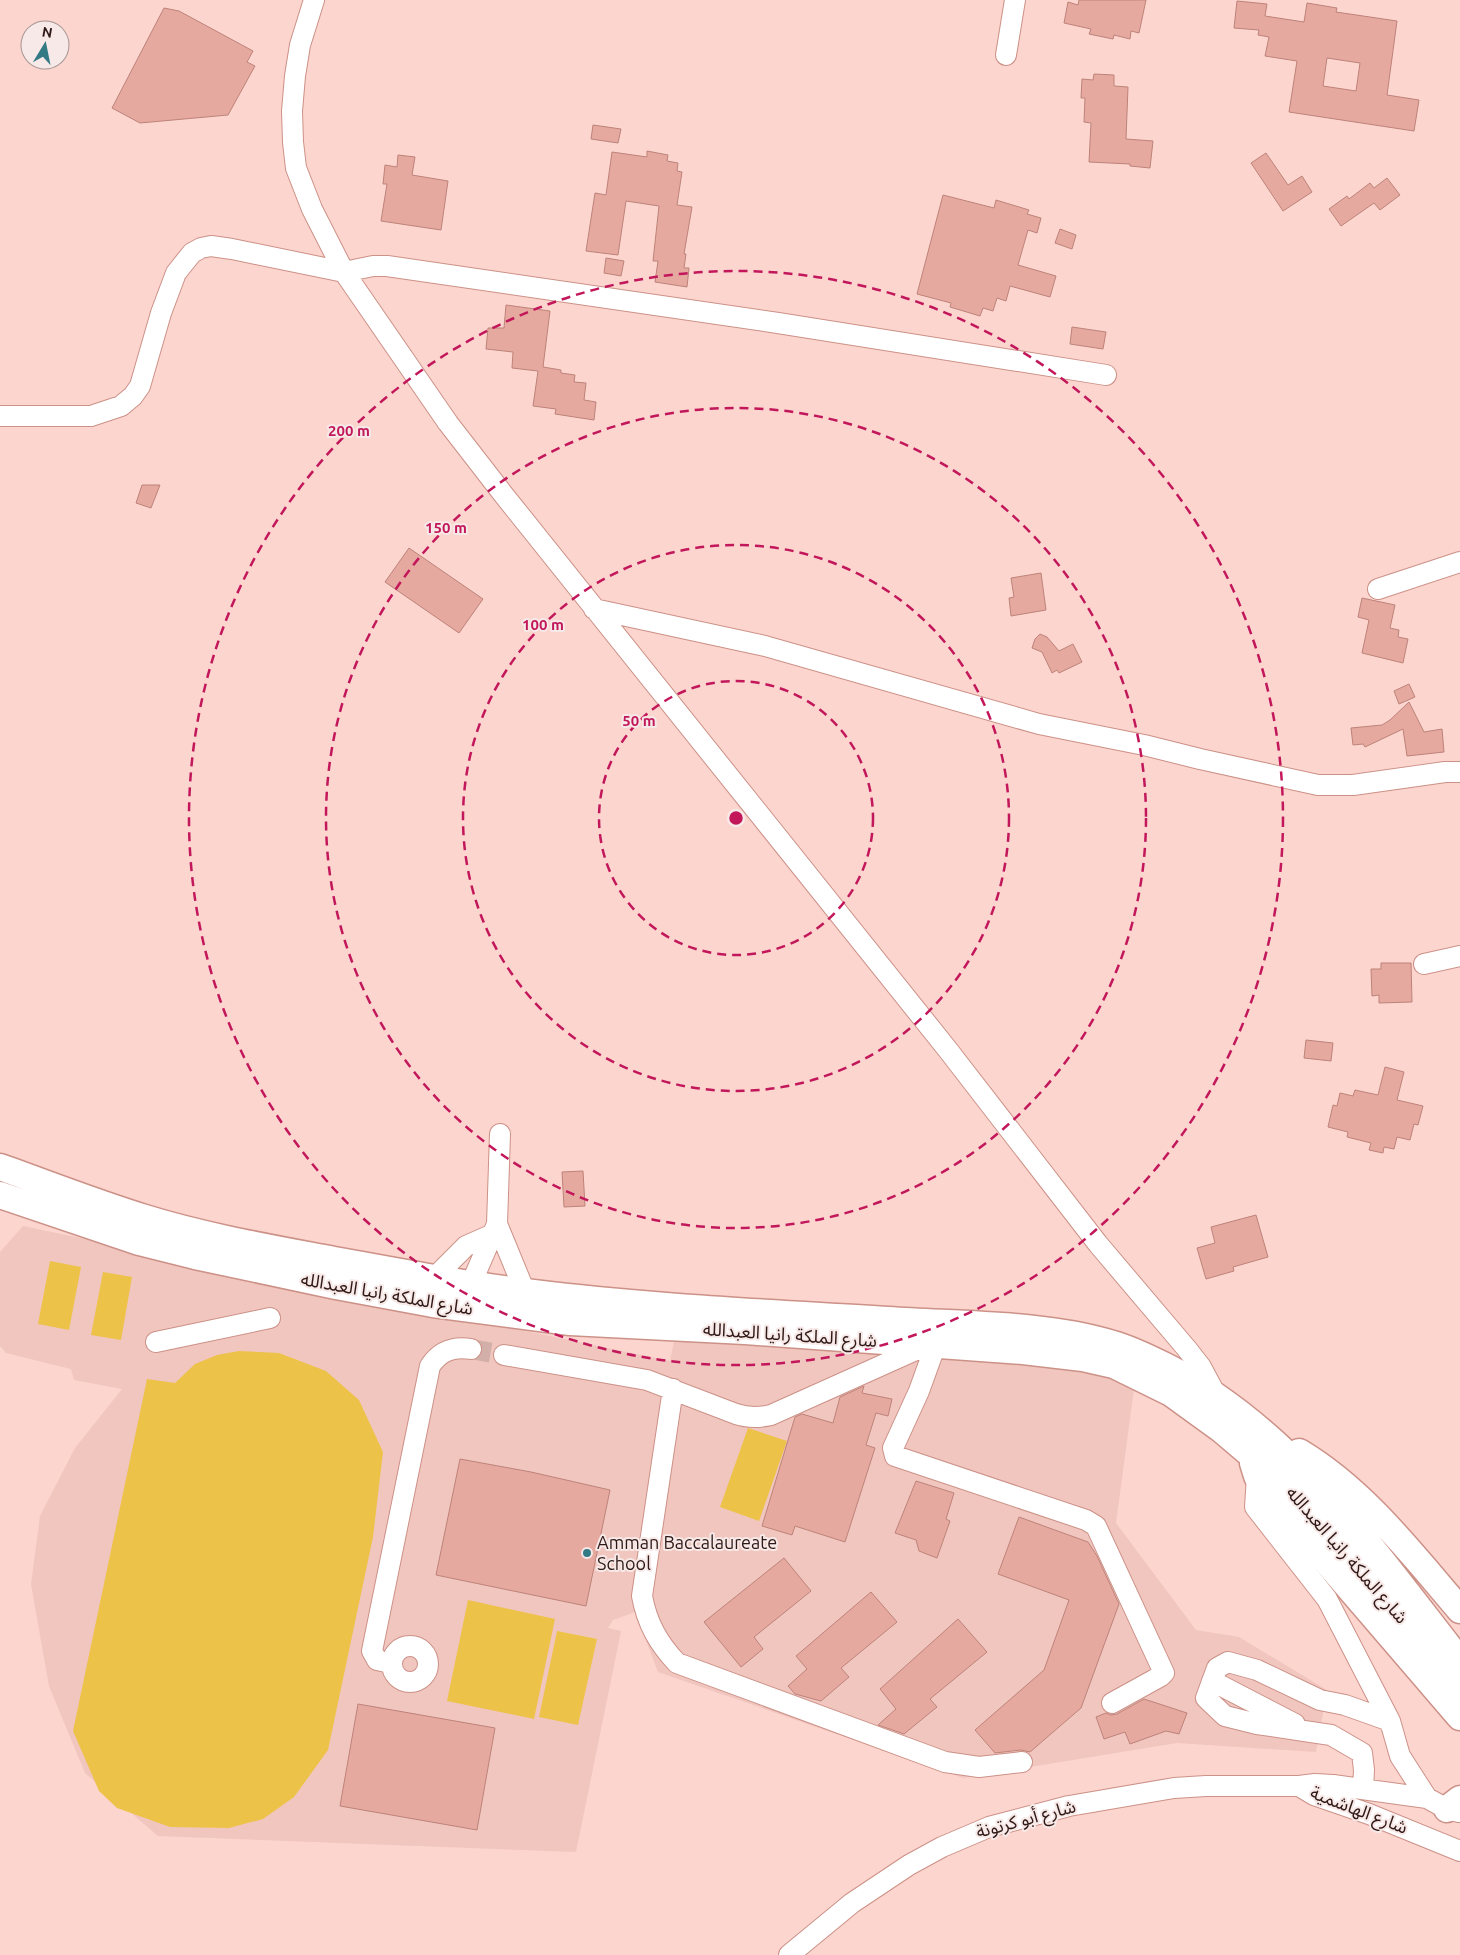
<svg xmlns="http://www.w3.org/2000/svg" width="1460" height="1955" viewBox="0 0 1460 1955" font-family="Ubuntu,'Noto Sans Arabic',sans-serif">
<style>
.built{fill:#f0c6bf}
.green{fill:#edc249}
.building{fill:#e6a99f;stroke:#bd837a;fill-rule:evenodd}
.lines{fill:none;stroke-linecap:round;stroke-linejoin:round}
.minor-tunnel{stroke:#d3afa9;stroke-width:20;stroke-dasharray:20 10;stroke-linecap:butt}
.minor-casing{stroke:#cc9187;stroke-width:22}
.major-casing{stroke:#cc9187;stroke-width:29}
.minor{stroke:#fff;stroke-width:20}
.major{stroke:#fff;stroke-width:26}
.ring{fill:none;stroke:#c2185b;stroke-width:2.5;stroke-dasharray:9 6}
.poi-dot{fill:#347a85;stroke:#f6e9e7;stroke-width:2}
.labels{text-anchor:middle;stroke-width:4;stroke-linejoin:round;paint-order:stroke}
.street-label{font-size:18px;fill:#2f1815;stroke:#f6e9e7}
.poi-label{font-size:18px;fill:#2f1815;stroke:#f6e9e7;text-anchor:start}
.centre{fill:#c2185b;stroke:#f6e9e7;stroke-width:2.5}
.ring-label{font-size:15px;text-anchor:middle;font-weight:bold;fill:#c2185b;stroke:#f6e9e7;stroke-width:4;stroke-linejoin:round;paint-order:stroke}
</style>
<rect width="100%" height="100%" fill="#fcd5ce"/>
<path class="built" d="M23,1226L670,1361L676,1332L1108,1363L1135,1381L1116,1523L1196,1630L1239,1637L1327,1690L1316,1752L1177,1743L963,1778L658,1672L635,1612L613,1620L608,1628L621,1631L576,1852L158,1836L85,1773L49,1686L31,1584L40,1516L75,1448L122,1389L74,1380L71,1369L6,1353L0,1346V1252Z"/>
<path class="green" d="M50,1261L81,1267L69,1330L38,1324Z
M103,1272L132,1277L121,1340L91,1335Z
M239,1351L279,1353L326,1371L359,1400L383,1452L373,1537L328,1750L294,1797L263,1819L229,1828L170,1827L117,1808L99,1791L73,1731L147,1379L175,1383L195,1364L217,1355Z
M748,1428L787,1441L759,1521L720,1507Z
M468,1600L555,1619L534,1719L447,1701Z
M557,1631L597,1639L578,1725L539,1717Z"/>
<path class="building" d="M1079,0H1146L1139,33L1131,31L1130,39L1114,35L1113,39L1089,34L1091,29L1064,23L1068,2L1078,5Z
M1237,1L1267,4L1265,16L1304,22L1307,3L1337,8L1336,12L1397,21L1387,95L1419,100L1414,131L1289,112L1297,61L1265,56L1269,37L1258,35L1259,30L1234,28ZM1327,58L1360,63L1356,91L1323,86Z
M164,8L179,11L253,51L247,62L255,66L228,115L140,123L112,108Z
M1094,74L1114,75V86L1128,87L1126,139L1153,141L1150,168L1130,166V164L1089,162L1091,123L1084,122L1085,98H1081L1082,79L1093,80Z
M593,125L621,129L618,143L591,139Z
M647,151L668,155L667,161L678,163L677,171L682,172L677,205L692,207L684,254H686L684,268H689L687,287L655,282L658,261H653L659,206L626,201L618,255L586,251L595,193L606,195L612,152L647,157Z
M1266,153L1288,185L1302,176L1312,192L1283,211L1251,163Z
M398,155L415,157L412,175L448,181L441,230L381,221L387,184H383L385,165L397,167Z
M1387,178L1400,195L1380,210L1374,203L1341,226L1329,209L1347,196L1349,199L1370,183L1374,188Z
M943,195L994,208L996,200L1029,210L1027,214L1041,218L1037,233L1028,230L1018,265L1056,276L1050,297L1010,286L1006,301L997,298L993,311L983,308L980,316L950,307L951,303L917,294Z
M1060,229L1076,235L1072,249L1055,243Z
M606,258L624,261L621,276L604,273Z
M506,305L550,311L543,367L561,370V373L575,375L574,382L586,383L584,400L596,402L594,420L555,414L556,409L533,406L538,371L512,368L513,352L486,349L488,328H504Z
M1072,327L1106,332L1103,349L1070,344Z
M142,485H160L151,508L136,503Z
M409,548L483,599L459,633L385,582Z
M1041,573L1046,610L1011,616L1009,598L1014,597L1011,578Z
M1362,598L1395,605L1390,628L1399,630L1398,637L1408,639L1403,663L1362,653L1369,620L1358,617Z
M1040,634L1047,637L1059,651L1073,644L1082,662L1059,673L1057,670L1052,673L1042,652L1032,648L1035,639Z
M1409,684L1415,697L1399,704L1394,691Z
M1409,702L1424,732L1442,729L1444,752L1407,756L1403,729L1365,747L1363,744L1353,745L1351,728L1382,725L1390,720Z
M1381,963H1411L1412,1002L1379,1003V995L1372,996L1371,969H1381Z
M1306,1040L1333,1043L1331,1061L1304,1058Z
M1385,1067L1404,1072L1397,1100L1423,1106L1418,1125L1414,1124L1410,1140L1397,1137L1394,1149L1384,1147L1383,1153L1369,1150L1371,1143L1347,1137L1348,1132L1328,1127L1333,1105L1337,1106L1340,1093L1353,1096L1355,1090L1378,1095Z
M583,1171L585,1206L564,1207L562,1172Z
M1256,1215L1268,1257L1233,1267L1234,1271L1206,1279L1197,1248L1215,1243L1211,1227Z
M864,1386L862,1393L892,1399L888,1416L876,1413L866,1445L875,1448L845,1542L795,1526L792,1535L762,1526L795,1417L802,1414L833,1423L840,1397Z
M460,1459L531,1472L610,1490L586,1606L436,1575Z
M916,1481L954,1493L946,1519L950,1521L937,1558L919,1551L916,1540L895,1533Z
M1019,1517L1088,1542L1097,1556L1119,1604L1081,1708L1030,1752L1021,1750L995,1753L975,1730L1044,1670L1069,1600L998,1574Z
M784,1558L811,1591L754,1637L763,1649L741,1667L704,1622Z
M871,1592L897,1622L841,1668L849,1677L821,1701L795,1694L788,1686L807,1669L796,1656Z
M958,1619L987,1652L930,1699L937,1707L904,1734L878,1725L896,1709L880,1689Z
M1144,1699L1187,1713L1179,1734L1166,1731L1130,1744L1125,1732L1104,1739L1096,1717L1106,1713L1111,1715L1117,1714Z
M358,1704L495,1728L477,1830L340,1806Z"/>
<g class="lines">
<path class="minor-tunnel" d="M471,1349L504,1355"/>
<g class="minor-casing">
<path id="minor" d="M314,0L300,45L295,76L292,111L293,142L296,168L312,209L344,272L448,423L503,494L948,1050L1098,1244L1187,1349L1201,1367L1217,1397
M1006,55L1015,0
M0,416H91L121,406L133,396L140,386L161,313L176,273L192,253L201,248L211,246L232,249L344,272L373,266H387L778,323L1106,375
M1378,589L1460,562
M594,609L765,646L1039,724L1144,745L1200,759L1318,785H1353L1445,772H1460
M1424,964L1460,956
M497,1224L525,1292
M434,1278L466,1246L491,1235
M471,1284L497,1224L500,1134
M156,1342L270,1318
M936,1344L919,1391L893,1448L895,1456L1086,1520L1096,1526L1164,1673L1161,1676L1112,1703
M504,1355L647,1380L736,1414C748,1418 758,1418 771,1415L927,1345
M673,1389L642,1596C647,1623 658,1643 677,1663L945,1762L979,1767L1022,1762
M1257,1476L1255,1507L1327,1599L1390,1721L1400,1756L1427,1798
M392 1664a18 18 0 1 1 36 0a18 18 0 1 1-36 0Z
M391,1663L377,1660L372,1651L430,1366C440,1351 453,1346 471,1349
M1212,1681L1295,1724
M1299,1786L1314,1795L1369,1814L1460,1851
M1363,1789L1364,1770L1362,1753L1331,1735L1257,1724L1225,1716L1206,1698L1217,1668L1228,1662L1257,1670L1320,1700L1345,1705L1390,1721
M789,1955L852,1903L909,1865L942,1847L989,1827L1069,1806L1174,1788L1206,1786H1299L1315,1784L1333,1785L1427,1798L1447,1809L1459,1812"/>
</g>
<g class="major-casing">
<path id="major" d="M0,1167C48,1184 96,1203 145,1218C207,1237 271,1248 334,1260C406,1273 478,1287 550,1295C662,1308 776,1313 889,1320C960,1325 1045,1323 1113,1344C1131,1349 1149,1358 1165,1366C1292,1430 1375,1553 1460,1661
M0,1195L139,1242L195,1256L336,1286L433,1304L570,1322L745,1331L1023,1351L1083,1358L1114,1365L1171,1393L1222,1430L1289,1487L1327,1527L1460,1690
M1299,1452C1363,1490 1412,1554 1460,1610
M1253,1463L1257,1476L1266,1491L1460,1717
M1447,1809L1460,1799"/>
</g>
<use href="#minor" class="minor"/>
<use href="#major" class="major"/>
</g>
<g class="ring">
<circle cx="736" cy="818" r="137"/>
<circle cx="736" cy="818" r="273"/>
<circle cx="736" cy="818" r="410"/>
<circle cx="736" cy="818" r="547"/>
</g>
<circle class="poi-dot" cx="587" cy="1553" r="5"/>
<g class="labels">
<g class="street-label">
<text transform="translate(387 1294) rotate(10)" y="6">شارع الملكة رانيا العبدالله</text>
<text transform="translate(790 1335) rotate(4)" y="6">شارع الملكة رانيا العبدالله</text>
<text transform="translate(1347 1555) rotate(49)" y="6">شارع الملكة رانيا العبدالله</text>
<text transform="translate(1359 1810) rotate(21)" y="6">شارع الهاشمية</text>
<text transform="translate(1026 1819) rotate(-15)" y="6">شارع أبو كرتونة</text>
</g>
<g class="poi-label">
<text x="597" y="1549">Amman Baccalaureate<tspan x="597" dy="21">School</tspan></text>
</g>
</g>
<circle cx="736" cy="818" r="8" class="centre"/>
<g class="ring-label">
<text x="349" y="436">200 m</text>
<text x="446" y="533">150 m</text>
<text x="543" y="630">100 m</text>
<text x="639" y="726">50 m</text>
</g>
<g transform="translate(45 45) rotate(10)"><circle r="24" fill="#f6e9e7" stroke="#a69593"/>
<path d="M0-4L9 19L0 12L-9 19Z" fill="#347a85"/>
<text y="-8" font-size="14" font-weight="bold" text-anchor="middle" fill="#2f1815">N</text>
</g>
</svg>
